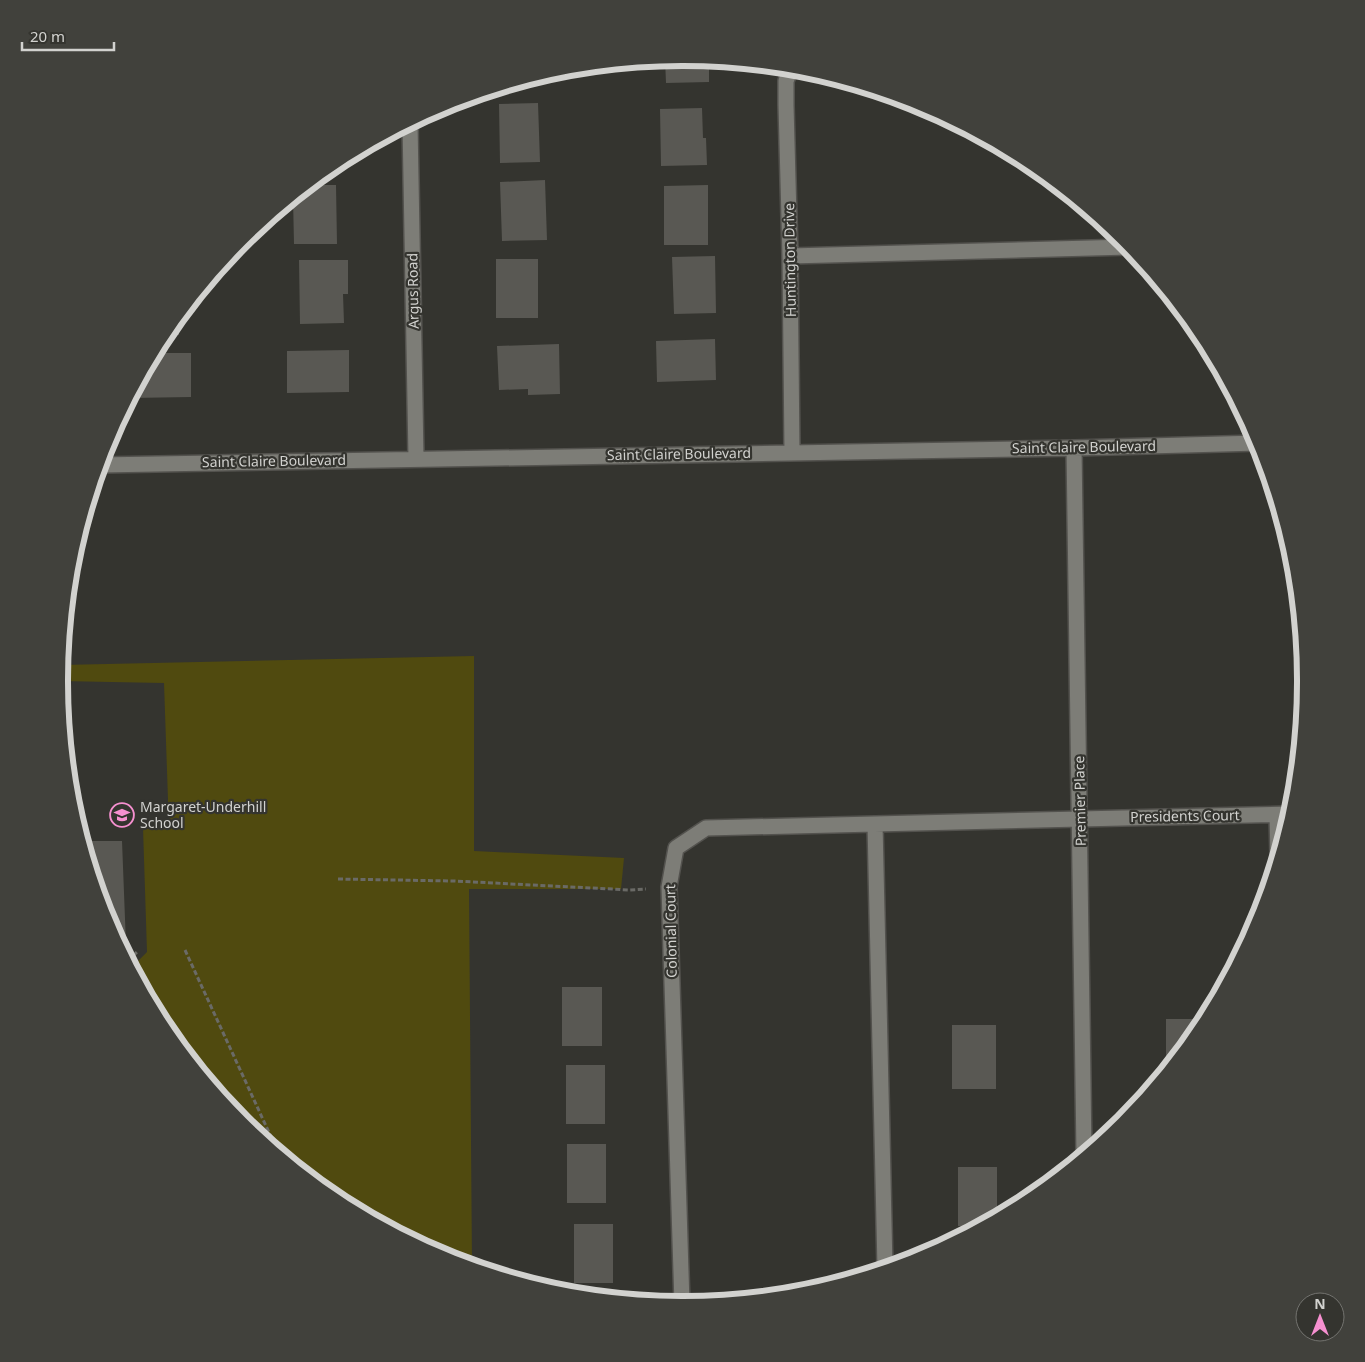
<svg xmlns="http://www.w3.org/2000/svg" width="1365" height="1362" viewBox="0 0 1365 1362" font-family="'Noto Sans',sans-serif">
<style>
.green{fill:#504a0f}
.building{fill:#595853}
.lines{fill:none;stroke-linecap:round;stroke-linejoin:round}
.minor-casing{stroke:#53524e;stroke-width:18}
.path{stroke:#6a6a66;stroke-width:3;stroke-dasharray:5 2.5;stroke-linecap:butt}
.minor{stroke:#7d7d77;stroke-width:15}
.labels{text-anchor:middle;stroke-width:4.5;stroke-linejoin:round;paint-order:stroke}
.street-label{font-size:14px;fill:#d2d2cf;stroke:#34342f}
.poi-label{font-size:14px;fill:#d2d2cf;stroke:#34342f;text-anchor:start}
.rim{fill:none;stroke:#d2d2cf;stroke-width:6}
</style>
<rect width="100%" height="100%" fill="#34342f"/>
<path class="green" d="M474,656V851L624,858L621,889H469L472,1265L444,1257L336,1199L241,1122L164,1027L132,967L147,952L143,828L169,829L164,683L59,681L61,665Z"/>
<path class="building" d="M683,58L712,60V65H709V82L666,83L665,59Z
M542,75V84L512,85V84Z
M538,103L540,162L500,163L499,104Z
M702,108L703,138H706L707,165L661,166L660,109Z
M545,180L547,240L502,241L500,182Z
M309,185H336L337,244H294L293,198Z
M708,185V245H664V186Z
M715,256L716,313L674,314L672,257Z
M496,259H538V318H496Z
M299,260H348V294H343L344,323L300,324Z
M179,317V335H164V334Z
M715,339L716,380L657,382L656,341Z
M559,344L560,394L528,395V389L499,390L497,346Z
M349,350V392L287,393V351Z
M154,353H191V397L130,398Z
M83,841H122L126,945H120L106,919Z
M562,987H602V1046H562Z
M1166,1019H1205L1201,1028L1166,1070Z
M952,1025H996V1089H952Z
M566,1065H605V1124H566Z
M567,1144H606V1203H567Z
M958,1167H997V1217L979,1226H958Z
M574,1224H613V1283H574Z"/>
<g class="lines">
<g class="minor-casing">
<path id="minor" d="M791,68L786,81V105L790,256L792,452
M410,123L416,458
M790,256L1129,247
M1074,448L1084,1154
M100,465L1074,448L1259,443
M1277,815L1278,856
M875,824L885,1268
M682,1304L669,887L676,848L706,828L1291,814"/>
</g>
<path class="path" d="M338,879L454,881L630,890L646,889
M185,950L278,1152
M128,961L137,952"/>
<use href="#minor" class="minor"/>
</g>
<defs>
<g id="school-ring" transform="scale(1.25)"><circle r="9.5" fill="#34342f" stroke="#f690d0" stroke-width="1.5"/><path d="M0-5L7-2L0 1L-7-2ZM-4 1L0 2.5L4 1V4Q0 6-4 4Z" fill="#f690d0"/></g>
</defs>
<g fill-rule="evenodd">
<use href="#school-ring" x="122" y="815"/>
</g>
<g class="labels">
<g class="street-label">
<text transform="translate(790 260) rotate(-91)" y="5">Huntington Drive</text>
<text transform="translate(413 291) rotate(-91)" y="5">Argus Road</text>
<text transform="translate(1084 447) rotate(-1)" y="5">Saint Claire Boulevard</text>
<text transform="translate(679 454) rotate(-1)" y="5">Saint Claire Boulevard</text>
<text transform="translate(274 461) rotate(-1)" y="5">Saint Claire Boulevard</text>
<text transform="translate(1080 801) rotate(-91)" y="5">Premier Place</text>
<text transform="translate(1185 816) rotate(-1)" y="5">Presidents Court</text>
<text transform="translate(671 931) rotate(-91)" y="5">Colonial Court</text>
</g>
<g class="poi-label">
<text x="140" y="812">Margaret-Underhill<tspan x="140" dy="16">School</tspan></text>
</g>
</g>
<path d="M0 0H1365V1362H0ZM682 66H683A614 614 0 0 1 1297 680V682A614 614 0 0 1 683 1296H682A614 614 0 0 1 68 682V680A614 614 0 0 1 682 66Z" fill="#41413c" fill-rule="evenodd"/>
<path class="rim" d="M682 66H683A614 614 0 0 1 1297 680V682A614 614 0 0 1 683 1296H682A614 614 0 0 1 68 682V680A614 614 0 0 1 682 66Z"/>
<g transform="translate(1320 1317)"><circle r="24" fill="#34342f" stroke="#73736f"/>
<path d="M0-4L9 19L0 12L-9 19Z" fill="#f690d0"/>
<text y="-8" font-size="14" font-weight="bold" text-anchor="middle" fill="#d2d2cf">N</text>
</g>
<path d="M22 42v8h92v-8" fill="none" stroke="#d2d2cf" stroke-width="2.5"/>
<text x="30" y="42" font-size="15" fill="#d2d2cf" stroke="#34342f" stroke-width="4" paint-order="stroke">20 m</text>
</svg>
